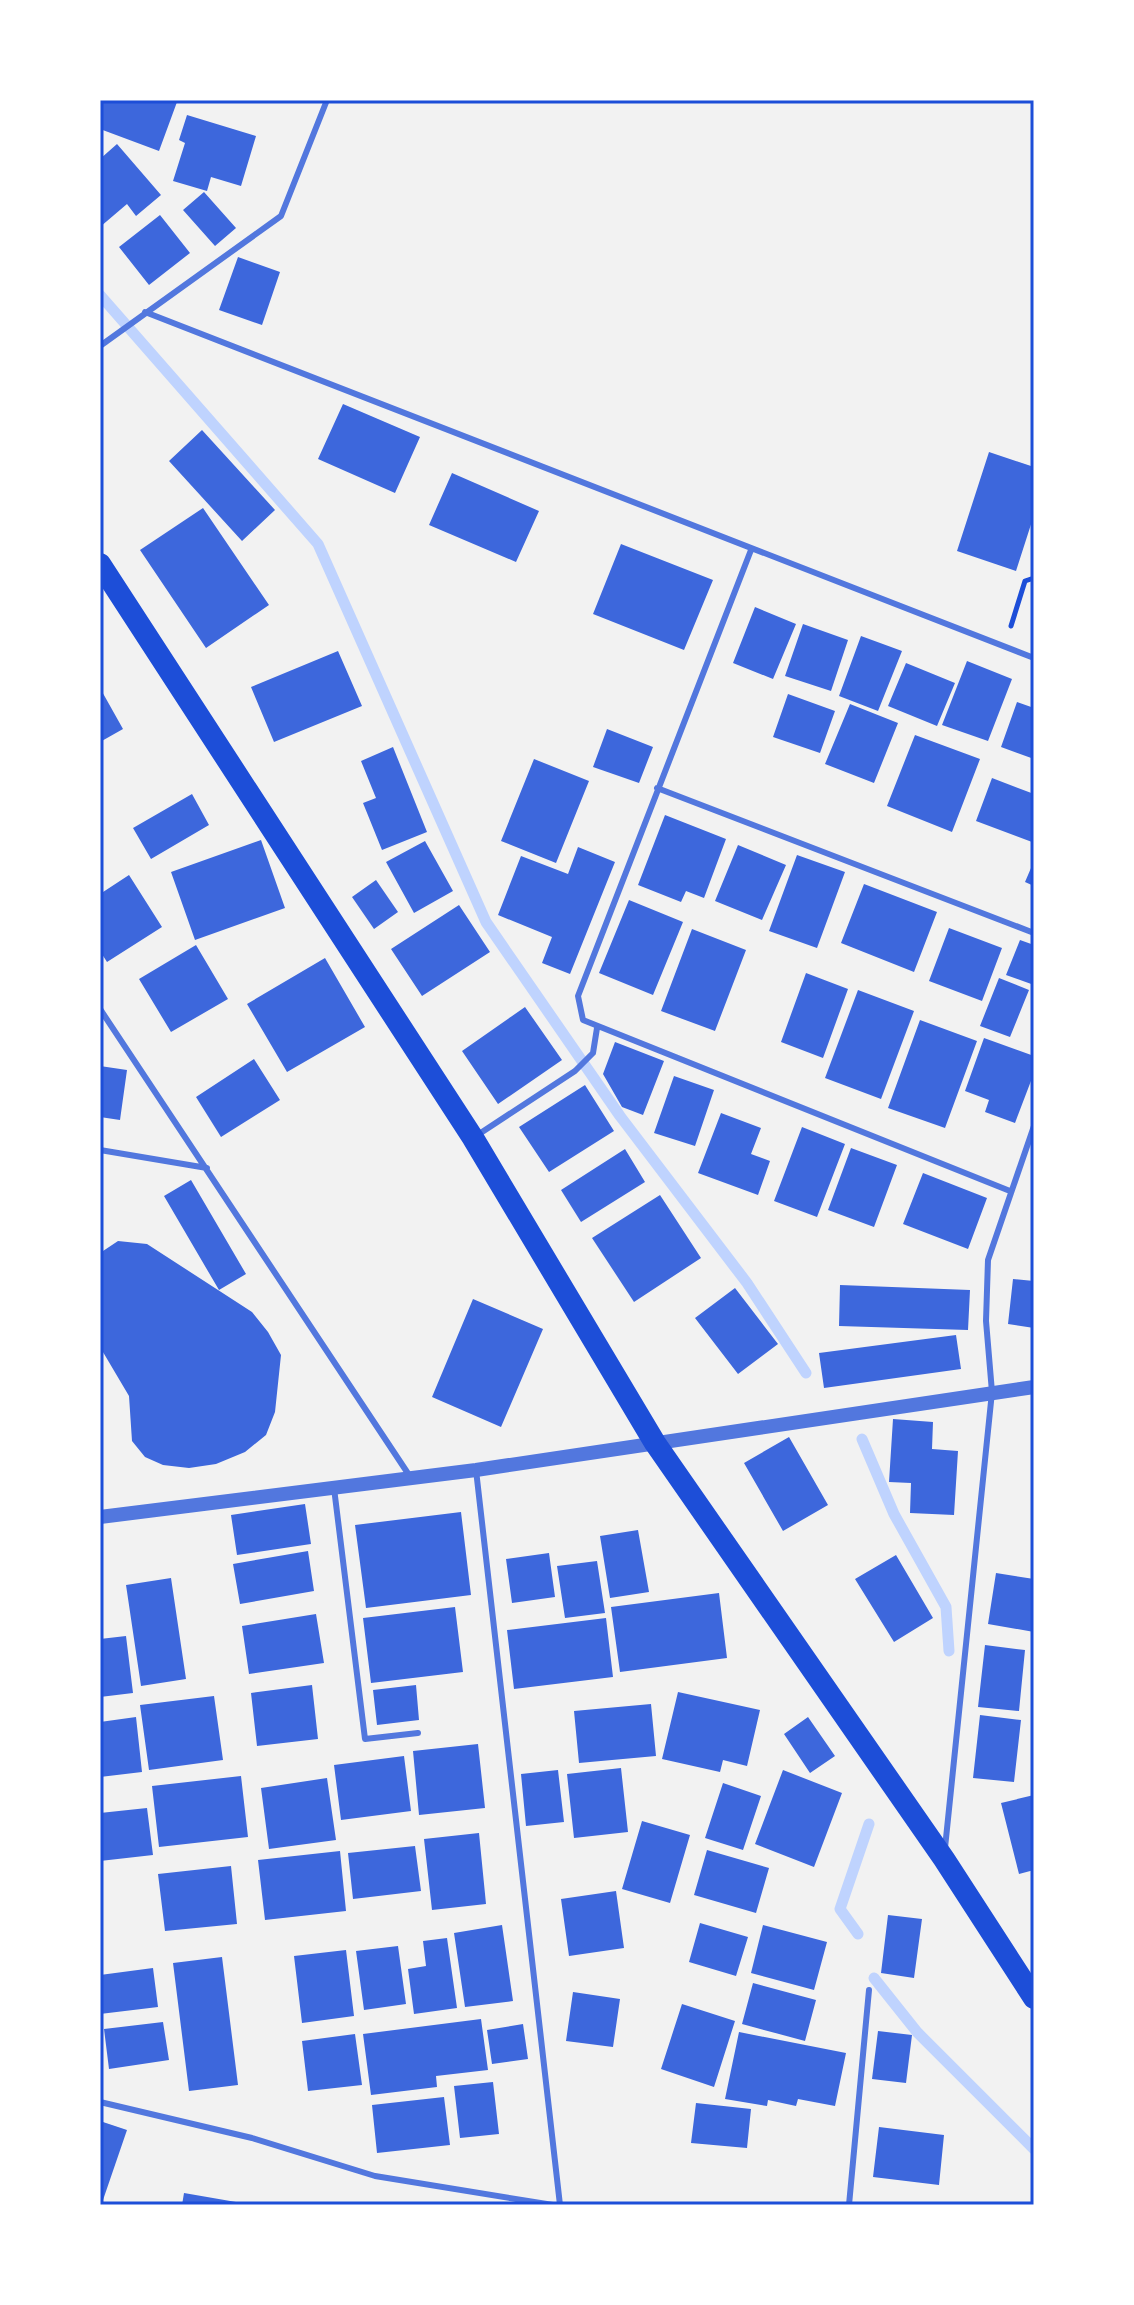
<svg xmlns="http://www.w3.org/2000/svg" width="1134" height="2305" viewBox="0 0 1134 2305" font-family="'Sofia Sans Condensed',sans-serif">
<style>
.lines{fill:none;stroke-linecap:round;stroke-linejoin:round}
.stream{stroke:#bfd3fe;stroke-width:11}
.building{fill:#3d67dc}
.path{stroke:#1d4ed8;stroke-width:5}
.service{stroke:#5277de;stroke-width:6}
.tertiary{stroke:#5277de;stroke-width:14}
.trunk{stroke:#1d4ed8;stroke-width:22}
.neatline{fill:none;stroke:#1d4ed8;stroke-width:3}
</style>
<rect width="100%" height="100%" fill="#f2f2f2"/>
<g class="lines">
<path class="stream" d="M100,295L318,544L486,922L620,1116L747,1283L806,1373
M862,1439L894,1514L946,1607L949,1651
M858,1934L840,1909L869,1824
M874,1978L917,2032L1034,2149"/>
</g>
<path class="building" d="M100,100L177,102L159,151L100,129Z
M187,115L256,136L241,186L211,177L207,191L173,181L185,143L179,140Z
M117,144L161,195L136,216L127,204L100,227V159Z
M204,192L236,228L215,246L183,210Z
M160,215L190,253L149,285L119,247Z
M238,257L280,272L262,325L219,310Z
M343,404L420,437L395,493L318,459Z
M202,430L275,510L242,541L169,461Z
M989,452L1034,467V515L1016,571L957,551Z
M452,473L539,511L516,562L429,525Z
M203,508L269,605L206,648L140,550Z
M621,544L713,580L684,650L593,614Z
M755,607L796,624L773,679L733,663Z
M803,624L848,640L831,691L785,676Z
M861,636L902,651L878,711L839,696Z
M338,651L362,706L274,742L251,687Z
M967,661L1012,679L988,741L942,725Z
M906,663L955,683L937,726L888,706Z
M100,688L123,729L100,742Z
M788,694L835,711L820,753L773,737Z
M1017,702L1034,708V759L1001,747Z
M850,704L898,723L874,783L825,764Z
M607,729L653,747L639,783L593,767Z
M915,735L980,759L952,832L887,806Z
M393,747L427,832L382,850L363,803L376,798L361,761Z
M534,759L589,781L556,863L501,841Z
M992,778L1034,794L1032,842L976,821Z
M192,794L209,825L151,859L133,828Z
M665,815L726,839L704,898L686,891L681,902L638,885Z
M261,840L285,908L195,940L171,872Z
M425,841L453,891L414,913L386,862Z
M738,845L786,865L762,920L715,901Z
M578,847L615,862L570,974L542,963L552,937L498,915L521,856L568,874Z
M797,855L845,872L817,948L769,931Z
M1034,861V886L1025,882Z
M129,875L162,927L107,962L100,951V894Z
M376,880L398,912L374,929L352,897Z
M864,884L937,912L914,972L841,943Z
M629,900L683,922L653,995L599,973Z
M459,905L490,952L422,996L391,949Z
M949,928L1002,948L982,1001L929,981Z
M692,929L746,950L715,1031L661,1011Z
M1020,940L1034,945V985L1006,975Z
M196,945L228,999L171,1032L139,979Z
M325,958L365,1027L287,1072L247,1004Z
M806,973L848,989L823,1058L781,1042Z
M999,978L1029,990L1010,1037L980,1026Z
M858,990L914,1011L881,1099L825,1078Z
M525,1007L562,1060L498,1104L462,1051Z
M920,1020L977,1041L945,1128L888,1108Z
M984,1038L1034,1056V1073L1015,1123L985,1112L989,1100L965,1091Z
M615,1042L664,1061L643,1115L622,1107L603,1074Z
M254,1059L280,1100L221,1137L196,1097Z
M100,1066L127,1070L120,1120L100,1117Z
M674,1076L714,1090L695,1146L654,1133Z
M585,1085L614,1131L549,1172L519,1127Z
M721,1113L761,1128L751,1154L770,1161L758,1195L698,1173Z
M802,1127L845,1144L817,1217L774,1201Z
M851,1148L897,1165L874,1227L828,1210Z
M625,1149L645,1182L581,1222L561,1190Z
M923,1173L987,1198L968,1249L903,1224Z
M191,1180L246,1274L219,1290L164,1196Z
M660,1195L701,1258L634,1302L592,1238Z
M118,1241L147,1244L252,1312L268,1332L281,1355L275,1412L266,1435L245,1452L216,1464L189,1468L163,1465L145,1457L132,1441L129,1396L100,1347V1253Z
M1013,1279L1034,1281V1328L1008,1324Z
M840,1285L970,1290L968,1330L839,1326Z
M735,1288L778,1344L738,1374L695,1318Z
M473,1299L543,1329L501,1427L432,1397Z
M956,1335L961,1369L824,1388L819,1353Z
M893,1419L933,1422L932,1449L958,1451L954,1515L910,1513L911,1483L889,1482Z
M789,1437L828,1505L783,1531L744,1463Z
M305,1504L311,1544L237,1555L231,1515Z
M461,1512L471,1595L366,1608L355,1525Z
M638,1530L649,1592L610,1598L600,1536Z
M308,1551L314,1591L240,1604L233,1564Z
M549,1553L555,1597L512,1603L506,1559Z
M896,1555L933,1618L894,1642L855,1579Z
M597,1561L605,1613L565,1618L557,1566Z
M996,1573L1034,1579V1632L988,1624Z
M171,1578L186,1679L141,1686L126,1585Z
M719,1593L727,1658L620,1672L611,1607Z
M455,1607L463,1672L371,1683L363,1618Z
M316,1614L324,1663L249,1674L242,1626Z
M606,1618L613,1677L514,1689L507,1630Z
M126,1636L133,1693L100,1697V1639Z
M985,1645L1025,1650L1019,1711L978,1707Z
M312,1685L318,1739L257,1746L251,1693Z
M416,1685L419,1720L377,1725L373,1690Z
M678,1692L760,1710L747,1766L723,1760L720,1772L662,1759Z
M214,1696L223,1760L149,1770L140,1705Z
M651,1704L656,1756L579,1763L574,1711Z
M980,1715L1021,1720L1014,1782L973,1778Z
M136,1717L142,1772L100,1777V1722Z
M808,1717L835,1756L810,1773L784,1734Z
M478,1744L485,1808L419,1815L413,1751Z
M404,1756L411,1811L341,1820L334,1765Z
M621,1768L628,1832L574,1838L567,1774Z
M558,1770L564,1822L526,1826L521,1774Z
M783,1770L842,1793L814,1867L755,1844Z
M241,1776L248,1837L159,1847L152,1786Z
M327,1778L336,1840L269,1849L261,1788Z
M723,1783L761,1796L743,1850L705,1838Z
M1034,1795V1870L1019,1874L1001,1803Z
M147,1808L153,1855L100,1861V1813Z
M642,1821L690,1835L670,1903L622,1889Z
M479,1833L486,1904L432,1910L424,1839Z
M415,1846L421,1891L353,1899L348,1853Z
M707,1850L769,1868L756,1913L694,1895Z
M340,1851L346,1911L265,1920L258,1860Z
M231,1866L237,1924L165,1931L158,1874Z
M616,1891L624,1948L569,1956L561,1899Z
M888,1915L922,1919L914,1978L881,1973Z
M700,1923L748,1937L736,1976L689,1962Z
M502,1925L513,2001L465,2007L454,1933Z
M763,1925L827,1942L814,1990L751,1973Z
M447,1938L457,2008L414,2014L408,1969L426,1966L423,1941Z
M398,1946L406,2004L364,2010L356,1951Z
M346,1950L354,2016L302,2023L294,1956Z
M222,1957L238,2085L189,2091L173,1963Z
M153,1968L158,2007L100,2014V1975Z
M753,1983L816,2000L805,2041L742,2024Z
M573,1992L620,1999L613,2047L566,2041Z
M682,2004L735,2021L714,2087L661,2069Z
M481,2019L488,2070L436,2076L437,2087L371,2095L363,2034Z
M163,2022L169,2060L109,2069L104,2029Z
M523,2024L528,2059L492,2064L487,2030Z
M878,2031L912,2035L906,2083L872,2079Z
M739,2032L846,2053L835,2106L798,2099L796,2106L768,2100L767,2106L725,2099Z
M355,2034L362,2085L308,2091L302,2041Z
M493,2082L499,2134L460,2138L454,2086Z
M444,2097L450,2145L377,2153L372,2105Z
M696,2103L751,2109L747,2148L691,2143Z
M100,2121L127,2130L103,2200L100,2199Z
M879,2127L944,2135L939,2185L873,2177Z
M184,2193L236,2202L235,2205H182Z"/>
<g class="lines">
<path class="path" d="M1011,626L1025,581L1034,578"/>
<path class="service" d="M145,312L1034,658
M100,346L281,216L327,100
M751,550L578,996L583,1020L1010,1191
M657,788L1034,933
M100,1009L411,1478
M476,1136L575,1071L593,1053L597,1028
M100,1150L207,1168
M476,1470L560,2205
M334,1488L365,1739L418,1733
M945,1848L992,1392L986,1321L988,1260L1034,1126
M100,2102L252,2138L375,2176L553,2205
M849,2205L869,1990"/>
<path class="tertiary" d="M100,1517L476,1470L1034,1387"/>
<path class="trunk" d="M100,564L473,1138L655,1443L944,1859L1034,1998"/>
</g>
<rect width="1134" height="2305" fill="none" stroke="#ffffff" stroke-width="204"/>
<rect x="102" y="102" width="930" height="2101" class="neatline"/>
</svg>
